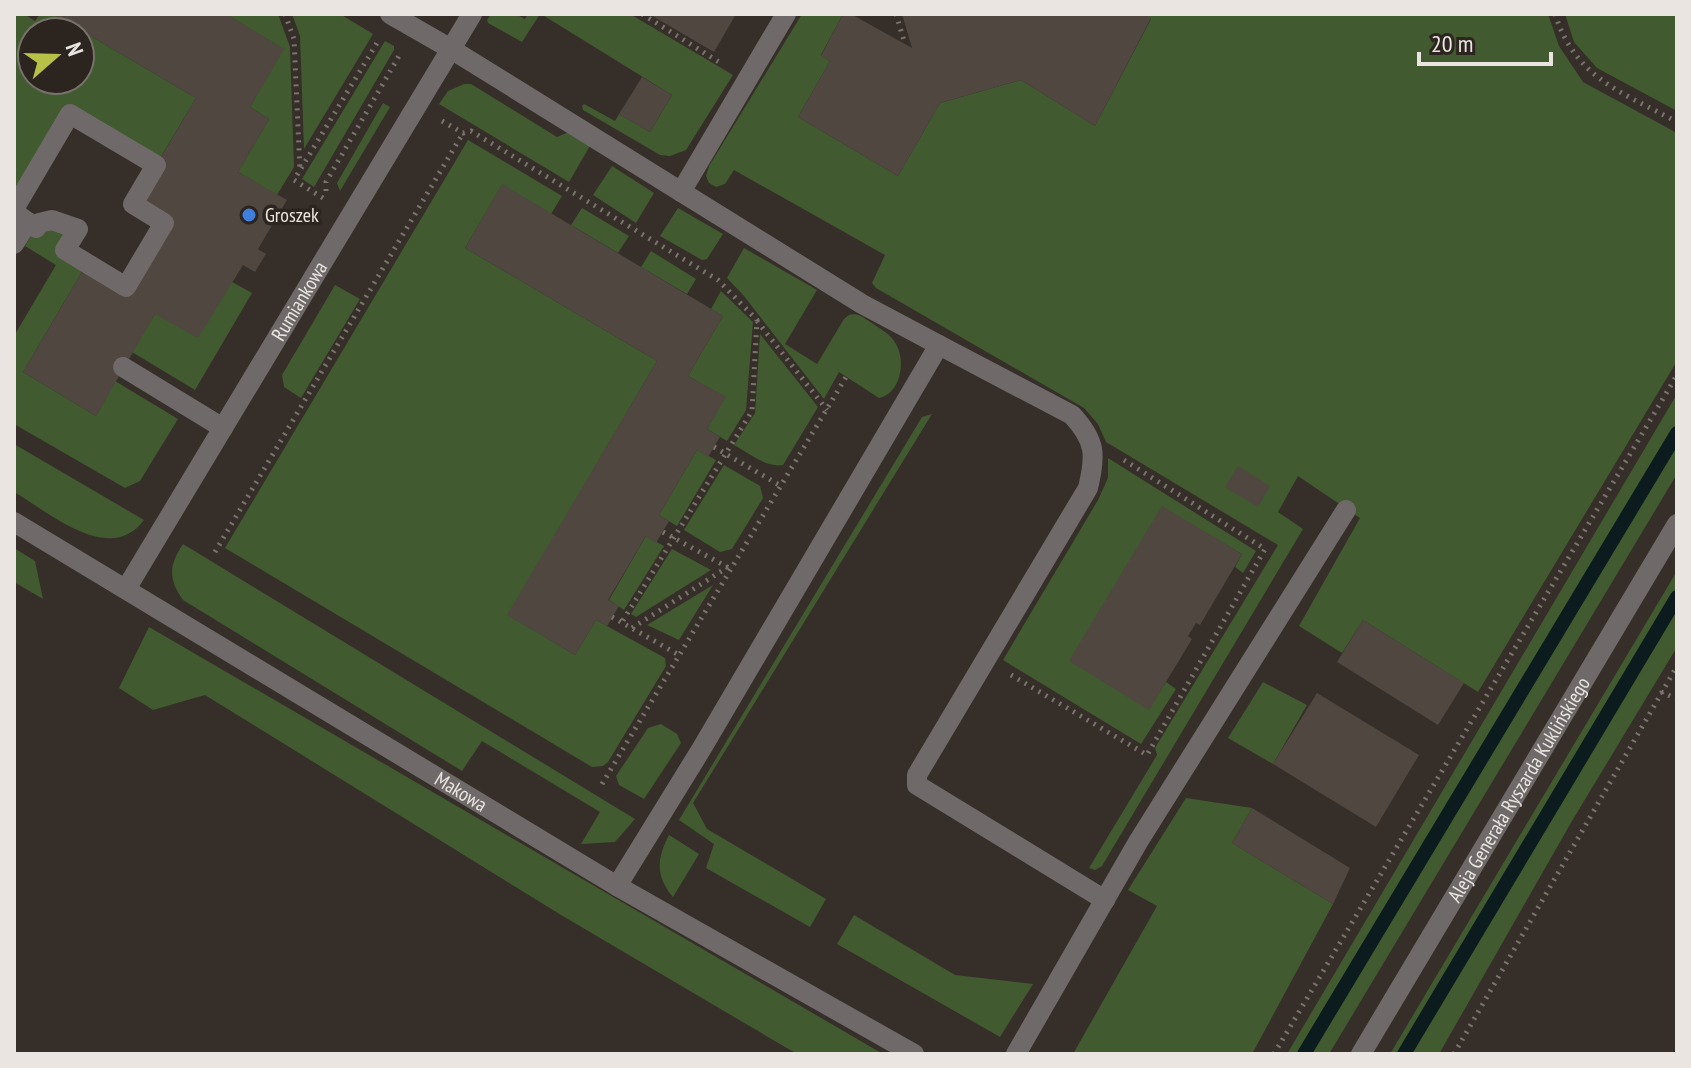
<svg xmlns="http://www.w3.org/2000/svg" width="1691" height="1068" viewBox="0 0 1691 1068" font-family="'PT Sans Narrow',sans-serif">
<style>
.green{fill:#415a2f;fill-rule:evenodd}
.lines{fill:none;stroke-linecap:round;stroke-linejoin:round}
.stream{stroke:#0c1b1d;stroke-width:14}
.building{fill:#4f4740}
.path{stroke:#7a736e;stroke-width:5;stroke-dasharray:2 6;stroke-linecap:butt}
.minor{stroke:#6f6a69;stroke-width:20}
.shop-dot{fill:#3f7fe0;stroke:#2c251f;stroke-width:3}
.labels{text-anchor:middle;stroke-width:7;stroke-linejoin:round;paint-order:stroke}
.poi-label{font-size:20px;fill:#eae5e1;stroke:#2c251f;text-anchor:start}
.street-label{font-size:20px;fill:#eae5e1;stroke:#2c251f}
</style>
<rect width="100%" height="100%" fill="#362f29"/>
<path class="green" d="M14,14H24L35,21L40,14H53L196,98L156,165L69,114L14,209ZM32,32H80V80H32Z
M226,14H278L290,47L294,167L277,195L238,172L269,119L250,107L283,49Z
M292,14H340L373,34L304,149L300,36Z
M491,14H515L525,19L528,14H540L522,42L488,23L487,20Z
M541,14H630L733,75L686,150L670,156L660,155L583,110L582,106L584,104L615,121L619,114L650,132L672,95Z
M802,14H843L821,55L830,61L798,117L898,176L940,103L1021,80L1095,126L1151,19L1143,14H1548L1559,46L1583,82L1677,133V361L1478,692L1363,620L1342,653L1299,626L1360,518L1298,476L1278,512L1303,529L1102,866L1095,870L1089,868L1157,755L1155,748L1278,545L1106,442L1098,424L1084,408L876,288L872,283L885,255L734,170L725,184L716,187L709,183L706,176L709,166Z
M1565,14H1677V111L1597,68L1574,42Z
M385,41L394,46V50L314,187L302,179Z
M464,84H471L557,137L571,131L591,144L569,182L439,104L448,91Z
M383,103L390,107L340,191L337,183Z
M468,140L562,196L551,214L502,185L465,248L657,361L508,615L575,655L596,620L665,658L666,666L608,762L603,766L592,767L225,548Z
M612,166L654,193L636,223L593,195Z
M582,208L629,236L618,253L571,225Z
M678,208L723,234L707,259L702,260L660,236Z
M39,223L78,229L65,250L86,265L23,372L96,416L115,381L178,419L140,481L125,488L14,424V336L56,265L25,246Z
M744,248L817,290L785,344L817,364L844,319L849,315C858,312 864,318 872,323C880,329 891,334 896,344C906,361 901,393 879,398L839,372L824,399L744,296L727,278Z
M651,251L696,279L687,294L641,267Z
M232,282L252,293L195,390L132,352L155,314Z
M335,285L360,299L301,398L284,387L282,375Z
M721,291L753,322L746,410L727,441L707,429L725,397L688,376L723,316L711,309Z
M760,334L818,407L783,465C766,468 749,453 734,445L755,413Z
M1677,394V474L1329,1054H1287Z
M932,414L693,803L707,829L826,899L810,927L706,868L714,844L679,820L922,417Z
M14,444L144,520C110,566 50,513 14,492Z
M697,450L716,460L677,526L659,515Z
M1108,458L1256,551L1243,573L1235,567L1242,554L1162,507L1149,709L1166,682L1176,689L1141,744L1003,660L1098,500L1108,478Z
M724,465L760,486L763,498L732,549L720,552L684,530Z
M646,536L664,546L624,610L609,600Z
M183,544L635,819L615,842L581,844L600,812L482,741L462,771L183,600C168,579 169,565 183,544Z
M14,548L35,561L43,599L14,582Z
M672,549L711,570L636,617L631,614Z
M1677,571V647L1572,821L1439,1054H1390Z
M713,585L679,640L647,625Z
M149,627L883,1054H797L561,915L205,695L153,710L119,688Z
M1263,682L1307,705L1273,764L1228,738Z
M661,724L677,734L681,743L644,799L619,785L616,776L648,728Z
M1186,798L1252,808L1232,843L1333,904L1252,1054H1073L1157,906L1128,890Z
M669,835L699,854L673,897C655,876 657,858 669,835Z
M854,915L955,975L1033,984L1000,1037L837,944Z"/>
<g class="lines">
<path class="stream" d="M1304,1054L1677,433
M1404,1054L1677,597"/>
</g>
<path class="building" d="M53,14H226L284,49L250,107L269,119L238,172L287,200L258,249L266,254L255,272L243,265L198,338L155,314L96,416L23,372L86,265L126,287L164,223L133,204L196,98Z
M649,14H736L714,52Z
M843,14H851L912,48L902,14H1143L1151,18L1095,126L1021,80L940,103L898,176L798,117L830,61L821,56Z
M642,77L672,95L650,132L619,114Z
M502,184L723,316L688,376L726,397L707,429L720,437L708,457L697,450L659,515L669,521L656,543L646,536L608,600L619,606L607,626L596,620L575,655L507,615L657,361L465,248Z
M1238,466L1270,486L1258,507L1225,487Z
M1162,506L1242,554L1200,625L1196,623L1188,636L1192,639L1149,710L1069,661Z
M1363,620L1464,683L1438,725L1337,662Z
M1317,693L1419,755L1376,827L1273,764Z
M1252,808L1350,868L1333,904L1232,843Z"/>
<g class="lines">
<path class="path" d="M285,14L294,39L300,171
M642,14L719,62
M896,14L905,44
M1555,14C1576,79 1622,92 1677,122
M442,121L463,133L471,131L718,280L757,320L752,411L622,622
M326,191V182L399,56
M323,198L294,180L377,43
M757,321L827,410
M714,447L781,486
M663,532L729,568
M215,552L463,133
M612,617L679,655
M632,628L728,567
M1011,675L1147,755L1265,549L1124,460
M1661,692L1677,699
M602,784L846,377
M1274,1054L1677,375
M1454,1054L1677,666"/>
<g class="minor">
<path d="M390,14L451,49L862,304L939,345L702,748L617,886"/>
<path d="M681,192L786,14"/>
<path d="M14,209L70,114L156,165L133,204L164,223L126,287L65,250L78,229L52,220L39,223L36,228L14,212"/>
<path d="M14,244L28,222"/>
<path d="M939,345L1072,415C1096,441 1096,455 1088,488L917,775V785L1105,900"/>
<path d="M123,367L223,428"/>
<path id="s1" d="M14,522L617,886L914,1054"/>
<path id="s2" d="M126,589L472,14"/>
<path d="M1016,1054L1138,842L1346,510"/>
<path id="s3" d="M1361,1054L1677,524"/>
</g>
</g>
<circle class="shop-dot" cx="249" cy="215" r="8"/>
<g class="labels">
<g class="poi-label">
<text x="265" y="222">Groszek</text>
</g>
<g class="street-label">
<text dy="7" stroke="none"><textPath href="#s2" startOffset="336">Rumiankowa</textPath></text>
<text dy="7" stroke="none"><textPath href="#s3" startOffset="308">Aleja Generała Ryszarda Kuklińskiego</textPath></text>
<text dy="7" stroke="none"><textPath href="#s1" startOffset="522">Makowa</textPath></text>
</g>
</g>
<rect width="1691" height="1068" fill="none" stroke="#eae5e1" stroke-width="32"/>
<g transform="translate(56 56) rotate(70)"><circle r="38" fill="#2c251f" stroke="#78726d" stroke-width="2"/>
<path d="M0-6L14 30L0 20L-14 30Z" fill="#b8c147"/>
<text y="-12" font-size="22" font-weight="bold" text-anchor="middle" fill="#eae5e1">N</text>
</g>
<path d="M1419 52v12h132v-12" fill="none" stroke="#eae5e1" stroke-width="4"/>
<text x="1431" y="52" font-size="24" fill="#eae5e1" stroke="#2c251f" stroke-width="6" paint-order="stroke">20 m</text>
</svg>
